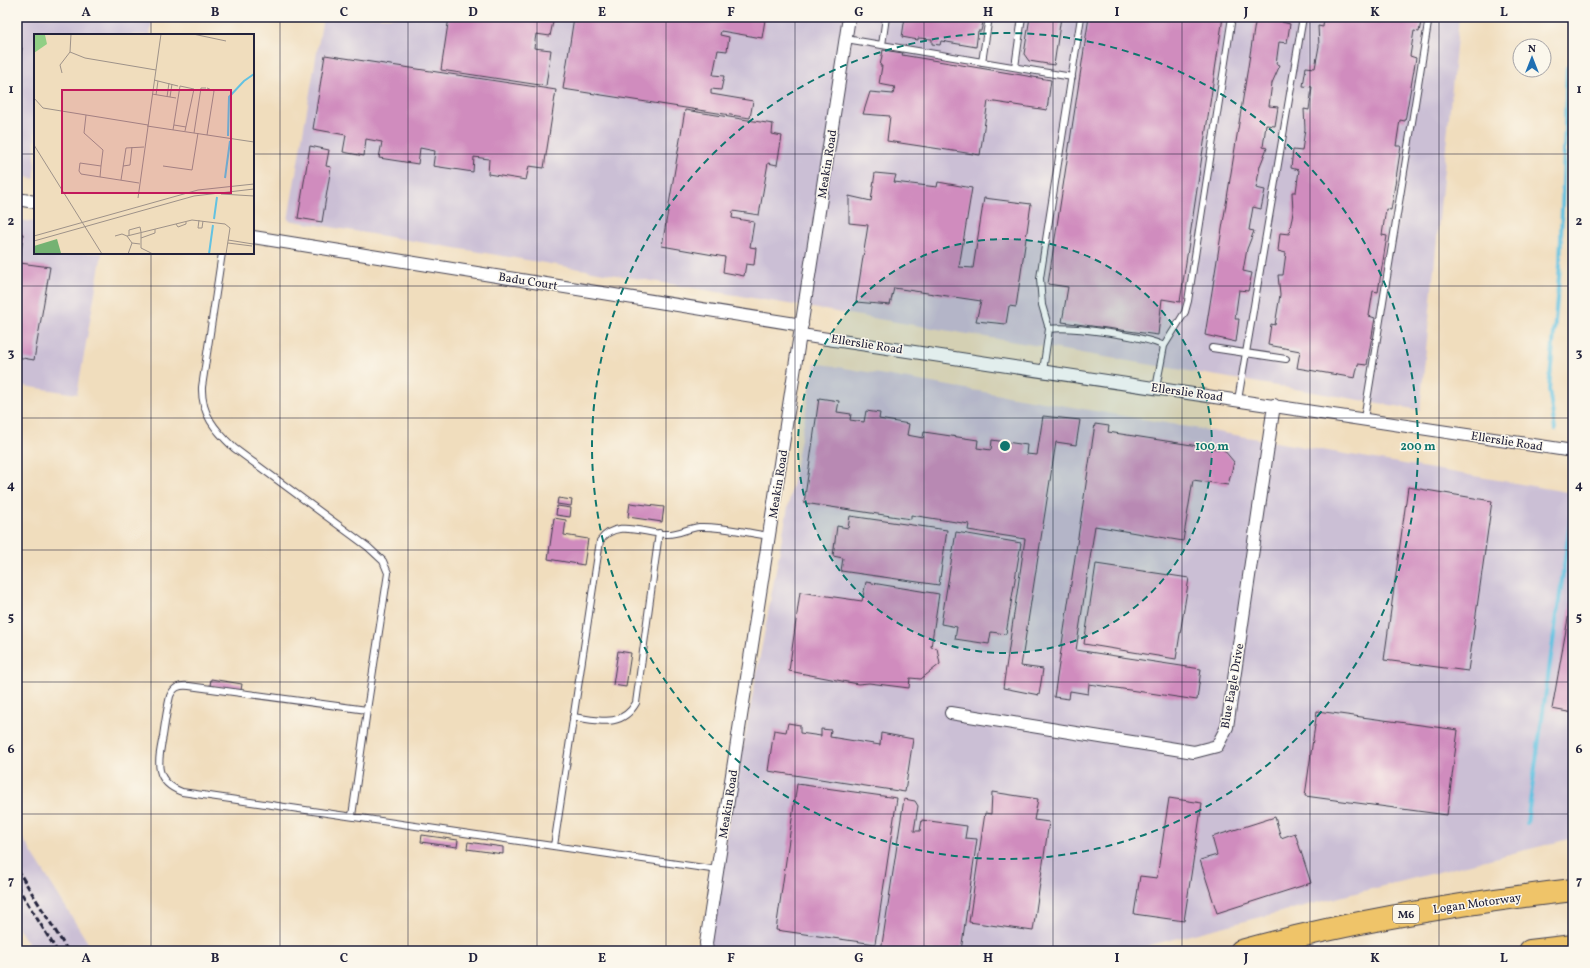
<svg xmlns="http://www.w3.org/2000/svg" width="1590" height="968" viewBox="0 0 1590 968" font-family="Vollkorn,serif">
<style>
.industrial{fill:#cbbfd5}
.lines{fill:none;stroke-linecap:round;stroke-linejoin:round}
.stream{stroke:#63c2e1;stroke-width:4}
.building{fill:#d08cbe}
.service-casing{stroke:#413e4e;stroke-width:8}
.minor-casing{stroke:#413e4e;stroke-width:14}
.motorway-casing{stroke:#413e4e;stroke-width:24}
.service{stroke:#fff;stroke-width:6}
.minor{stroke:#fff;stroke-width:12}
.motorway{stroke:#efc469;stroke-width:22}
.rail{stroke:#22223b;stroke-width:3;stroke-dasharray:6 3;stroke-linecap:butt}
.grid{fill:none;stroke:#22223b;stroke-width:1;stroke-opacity:0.55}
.ring{fill:none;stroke:#0f766e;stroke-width:2;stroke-dasharray:7 5}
.labels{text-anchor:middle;stroke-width:3;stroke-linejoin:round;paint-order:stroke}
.shield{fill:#fbf7ec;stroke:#636270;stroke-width:1}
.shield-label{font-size:11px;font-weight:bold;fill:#22223b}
.street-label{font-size:12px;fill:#22223b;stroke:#fbf7ec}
.inset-river{fill:none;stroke:#63c2e1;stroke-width:2}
.inset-road{fill:none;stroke:#9e9289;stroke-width:1}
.view{fill:#c2185b;fill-opacity:0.15;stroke:#c2185b;stroke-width:2}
.inset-edge{fill:none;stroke:#22223b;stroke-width:2}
.centre{fill:#0f766e;stroke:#fbf7ec;stroke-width:2}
.ring-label{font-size:12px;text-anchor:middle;font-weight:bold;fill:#0f766e;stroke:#fbf7ec;stroke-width:3;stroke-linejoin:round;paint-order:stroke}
.neatline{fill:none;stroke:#22223b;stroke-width:1.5}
.grid-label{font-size:13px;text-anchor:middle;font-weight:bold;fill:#22223b}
</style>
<rect width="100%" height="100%" fill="#fbf7ec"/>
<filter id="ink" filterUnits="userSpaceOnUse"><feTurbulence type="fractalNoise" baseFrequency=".025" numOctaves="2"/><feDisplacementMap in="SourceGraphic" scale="8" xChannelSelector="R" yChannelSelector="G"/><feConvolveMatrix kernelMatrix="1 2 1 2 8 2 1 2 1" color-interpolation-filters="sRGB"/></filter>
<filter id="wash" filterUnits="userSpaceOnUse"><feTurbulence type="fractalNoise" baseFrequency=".012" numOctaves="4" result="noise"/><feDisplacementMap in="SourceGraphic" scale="16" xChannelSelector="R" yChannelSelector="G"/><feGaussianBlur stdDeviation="0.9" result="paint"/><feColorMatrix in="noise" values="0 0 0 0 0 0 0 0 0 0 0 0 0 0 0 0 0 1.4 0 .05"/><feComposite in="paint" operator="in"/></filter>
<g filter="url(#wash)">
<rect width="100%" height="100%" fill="#f0ddbd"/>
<path class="industrial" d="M17,17H153L150,35H35V179L17,175Z
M323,17H1459L1420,410L288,220Z
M17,220L35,222V253H102L77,394L17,385Z
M815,363L1573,493V838L1127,951H711L706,943Z
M17,829L93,951H33L17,926Z"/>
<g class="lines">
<path class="stream" d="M1555,430L1549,389L1560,265L1567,68L1573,62
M1527,823L1573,503"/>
</g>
<g id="blocks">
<path class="building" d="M449,17H554L550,36L536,34L534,48L551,50L546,86L441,70Z
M574,17H748L765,20L762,38L721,31L720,35L729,37L727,51L718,50L713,75L724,76L721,90L711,89V94L753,101L750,118L563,89Z
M905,17H984L983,20L980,19L979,22H983L981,31H978L976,47L941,41L940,45L932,44V39L918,38V40L902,37Z
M1030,17H1061L1054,65L1029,61L1024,54Z
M1089,17H1223L1180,302L1162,299L1158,335L1062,322L1068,287L1048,284Z
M1256,17H1283L1282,22L1290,24L1287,43L1279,42L1276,64L1280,65L1272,83L1269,106L1278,107L1275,126L1266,125L1263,147L1267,148L1260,166L1256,188L1265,190L1261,209L1253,207L1249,230L1254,231L1247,249L1243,271L1252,273L1248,291L1239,290L1235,319H1239L1236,342L1205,335Z
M1324,17H1422L1419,32L1414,31L1410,56L1416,58L1405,121L1400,120L1396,146H1401L1391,210L1386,209L1382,235L1387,236L1378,292L1373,291L1369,316L1375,318L1367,365L1358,364L1355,378L1297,368L1300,351L1268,345L1271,324L1275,325L1280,295L1278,275H1283L1286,253L1278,251L1280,233L1289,234L1293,212L1292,192H1296L1299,170L1291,168L1293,150L1302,151L1305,129L1304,109L1309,110L1312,87L1303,86L1306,67L1315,68L1319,46L1318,26L1323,27Z
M17,47L22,48L18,70H17Z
M883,50L903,53L902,55L1051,80L1047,110L988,101L980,155L887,141L890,116L863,114L870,92L893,94L895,87L879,84L882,66H880Z
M325,55L556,90L544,168L529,166L526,180L488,174L489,159L474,157L473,172L433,166L435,151L420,148L418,164L379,158L382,142L366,139L364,156L343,152L346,135L313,129Z
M685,110L773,124L772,134L782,136L777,165L768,163L759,215L733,211L732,218L754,222L750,247L756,248L754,265L746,264L744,276L723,272L725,257L662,246Z
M310,146L329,150L326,166L331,167L322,222L298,218Z
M875,173L896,175L894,182L937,187L938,182L972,188L959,267L973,268L984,198L1031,204L1016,307L1009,306L1006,324L976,321L981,301L894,288L890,305L856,302L868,225L849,223V196L871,201Z
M17,233L23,234L20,263L50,267L34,360L17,357Z
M819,398L839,401L837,412L851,414L850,420L864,422L866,411L880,413L879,419L909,424L907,435L923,438L924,432L978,440L977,448L991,450L992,440L1027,445L1026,454L1037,455L1043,416L1080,420L1076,445L1056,442L1021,666L1043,669L1039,695L1003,688L1025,539L968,530L969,524L911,515V519L804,503Z
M1095,424L1109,426L1108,432L1224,450L1234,462L1228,485L1193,480L1183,541L1095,526L1076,650L1201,669L1197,700L1089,684L1088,694L1070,691L1069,699L1054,697Z
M1408,487L1492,501L1468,671L1384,660Z
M558,498L572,500L571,506L557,504Z
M630,503L664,507L662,522L628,517Z
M557,506L571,508L570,517L556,515Z
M850,516L947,530L939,585L841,571L843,558L833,556L837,526L848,528Z
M554,518L566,520L564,535L588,539L584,565L548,559Z
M956,532L1021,543L1006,634L991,632L989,644L955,639L957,627L941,624Z
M1096,564L1189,578L1176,659L1084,644Z
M866,582L939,594L931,647L937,648L940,664L921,679L910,678L909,688L869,683L858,684L789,671L800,592L862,601Z
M1572,596L1573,597V713L1552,709Z
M618,651L631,653L626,687L613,685Z
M211,679L242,684L241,690L210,686Z
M1317,711L1458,730L1447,815L1305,796Z
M788,723L800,725V733L821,736V729L831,730L830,737L880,745L881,733L913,739L905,792L768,771L774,730L786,732Z
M797,784L897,798L875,944L776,930Z
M992,792L1038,799L1034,820L1049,822L1033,931L969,922L985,813L991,814Z
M1169,798L1202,803L1184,921L1134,914L1140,876L1157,878Z
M904,799L915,801L918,806L914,831H920L922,820L967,826L965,838L977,839L961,951H881Z
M1275,817L1281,838L1295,833L1311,883L1217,913L1200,860L1217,855L1212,837Z
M422,835L458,840L457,847L421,842Z
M468,842L503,847V854L467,849Z"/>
</g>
</g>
<g filter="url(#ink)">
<use href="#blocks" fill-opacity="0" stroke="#413e4e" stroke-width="1"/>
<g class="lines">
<g class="service-casing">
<path id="service" d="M846,39L1072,77
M882,45L886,17
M982,62L989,17
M1015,67L1022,17
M222,253L202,387C201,414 215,430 234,448L368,547L383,561L388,573L367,710
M1049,329C1071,326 1145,336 1164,346
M1212,348L1286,359
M1043,371L1049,329L1042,305L1040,278L1081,17
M1156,388L1164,346L1185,312L1188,301L1232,17
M1238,400L1303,17
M1364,419L1429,17
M573,717C598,720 621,729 636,703L659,533
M352,816L367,710L189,686C179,685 174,687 170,696C167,709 165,722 163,736C158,761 153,781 182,792L718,870
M554,846L600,541C616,518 644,534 666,534C677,535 688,528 699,527C722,526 747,533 770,536"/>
</g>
<g class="minor-casing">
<path id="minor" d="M17,199L35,202
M253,237L802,325
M801,335L1573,451
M951,713L1194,752L1217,746L1227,727L1274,405
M707,951L706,943L849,17"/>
</g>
<g class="motorway-casing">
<path id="motorway" d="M1241,951C1350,921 1461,903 1573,890
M1530,951L1573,946"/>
</g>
<use href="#service" class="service"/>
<use href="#minor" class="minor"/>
<use href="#motorway" class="motorway"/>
<path class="rail" d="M17,869L68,951
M17,886L57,951"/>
</g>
</g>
<path class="grid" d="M151,17V35M280,17V951M408,17V951M537,17V951M666,17V951M795,17V951M924,17V951M1053,17V951M1182,17V951M1310,17V951M1439,17V951M17,154H35M253,154H1573M151,253V951M17,286H1573M17,418H1573M17,550H1573M17,682H1573M17,814H1573"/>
<circle cx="1005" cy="446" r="207" fill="#0f766e" fill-opacity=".12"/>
<g class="ring">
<circle cx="1005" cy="446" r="207"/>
<circle cx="1005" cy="446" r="413"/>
</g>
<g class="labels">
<rect class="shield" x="1393" y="905" width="26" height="18" rx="3"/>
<g class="shield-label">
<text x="1406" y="918">M6</text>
</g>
<g class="street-label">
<text transform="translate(827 164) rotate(-81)" y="4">Meakin Road</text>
<text transform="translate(528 281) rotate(9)" y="4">Badu Court</text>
<text transform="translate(867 344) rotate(9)" y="4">Ellerslie Road</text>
<text transform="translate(1187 392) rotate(8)" y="4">Ellerslie Road</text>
<text transform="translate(1507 441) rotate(9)" y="4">Ellerslie Road</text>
<text transform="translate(778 484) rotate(-81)" y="4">Meakin Road</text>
<text transform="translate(1232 686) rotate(-80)" y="4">Blue Eagle Drive</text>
<text transform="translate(728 804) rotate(-81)" y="4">Meakin Road</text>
<text transform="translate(1477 903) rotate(-8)" y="4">Logan Motorway</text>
</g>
</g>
<g transform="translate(34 34)">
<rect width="220" height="220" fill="#f0ddbd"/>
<path d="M0,1H11L13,10L0,19Z" fill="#91cf85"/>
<path d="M23,205L27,219H0V212Z" fill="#74b272"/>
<path class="inset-river" d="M194,102L195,63L210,47L220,40M191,144L196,107M180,185L183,163M175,220L179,191"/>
<path class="inset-road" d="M159,0L192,7M36,18L51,24L122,36M28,39L26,31L36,18L37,0M120,46L144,52M173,54L180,57L173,101M118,60L142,64M122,61L124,47M133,63L135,49M136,63L138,50M0,64L9,74L114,91M52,81L50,99L69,116L67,132M140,91L152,93M113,92L220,108M139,96L146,52L160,55L151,97M160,99L167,54H172M0,111L68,220M89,132L96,131L98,113M129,132L158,136L164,99M66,143L67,132L46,129L45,137L47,140L105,149M87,146L92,114L110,113M187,160L220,162M104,164L127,0M165,186L164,194H168L169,187M142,190L144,193L152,190V188M107,199V214L119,220M95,201V196L106,193L107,198M0,202L164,156L220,150M81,202L88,200L93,202L98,209M93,202L158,186L191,190L196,194L192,220M107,204L121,199V195M194,206L219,210M0,207L160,162L220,155M194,209L218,212M94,220L98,209L106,210"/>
<path class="view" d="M28,56H197V159H28Z"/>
<rect width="220" height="220" class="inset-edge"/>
</g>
<circle cx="1005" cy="446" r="6" class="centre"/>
<g class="ring-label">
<text x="1212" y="450">100 m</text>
<text x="1418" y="450">200 m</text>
</g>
<rect width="1590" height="968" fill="none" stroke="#fbf7ec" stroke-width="44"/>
<g transform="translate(1532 58)"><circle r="19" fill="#fbf7ec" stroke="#a4a2a5"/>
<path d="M0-3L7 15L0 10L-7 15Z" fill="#1f6fb2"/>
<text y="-6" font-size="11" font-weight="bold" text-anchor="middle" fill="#22223b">N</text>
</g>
<rect x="22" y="22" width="1546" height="924" class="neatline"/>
<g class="grid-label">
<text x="86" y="16">A</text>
<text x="215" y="16">B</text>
<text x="344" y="16">C</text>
<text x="473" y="16">D</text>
<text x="602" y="16">E</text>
<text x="731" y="16">F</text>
<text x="859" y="16">G</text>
<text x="988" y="16">H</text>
<text x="1117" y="16">I</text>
<text x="1246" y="16">J</text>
<text x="1375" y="16">K</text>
<text x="1504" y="16">L</text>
<text x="11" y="93">1</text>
<text x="1579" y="93">1</text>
<text x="11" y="225">2</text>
<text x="1579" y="225">2</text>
<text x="11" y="357">3</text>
<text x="1579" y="357">3</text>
<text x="11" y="489">4</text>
<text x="1579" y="489">4</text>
<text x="11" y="621">5</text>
<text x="1579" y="621">5</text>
<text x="11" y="753">6</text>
<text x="1579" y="753">6</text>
<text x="11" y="885">7</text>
<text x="1579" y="885">7</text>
<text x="86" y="962">A</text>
<text x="215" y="962">B</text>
<text x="344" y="962">C</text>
<text x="473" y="962">D</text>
<text x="602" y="962">E</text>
<text x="731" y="962">F</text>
<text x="859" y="962">G</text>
<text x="988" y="962">H</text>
<text x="1117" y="962">I</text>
<text x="1246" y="962">J</text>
<text x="1375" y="962">K</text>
<text x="1504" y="962">L</text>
</g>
</svg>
